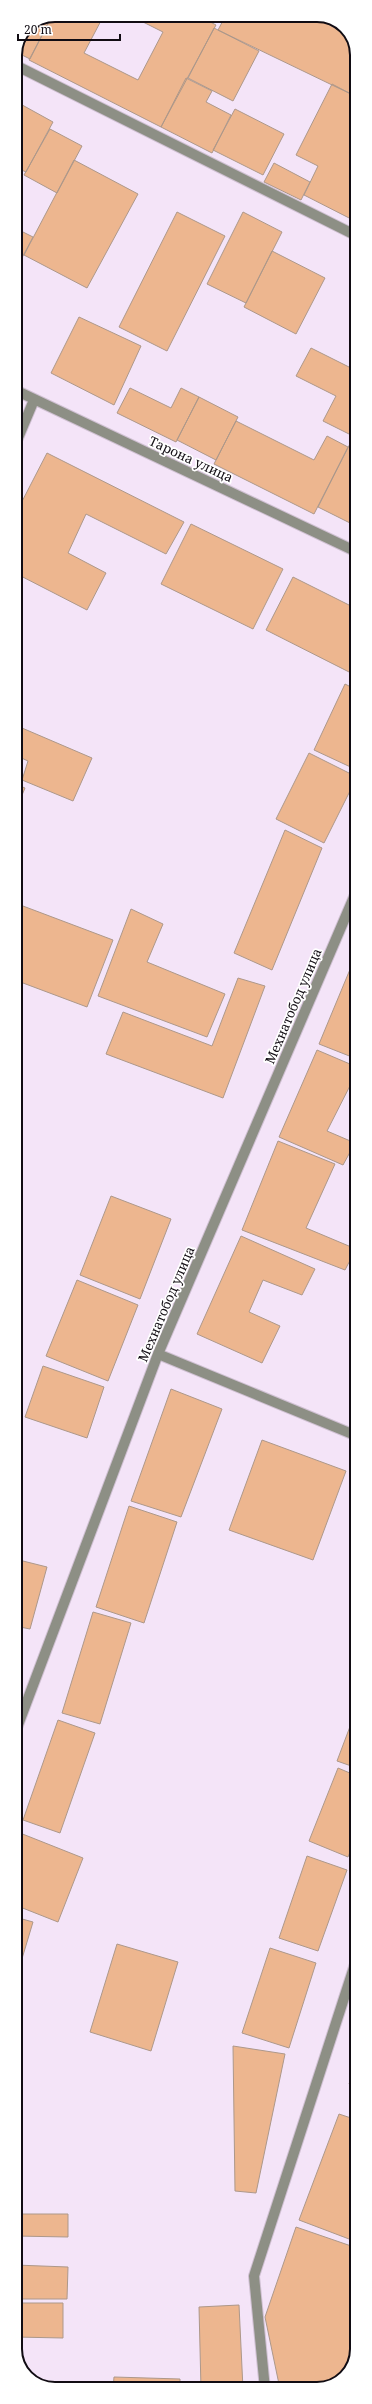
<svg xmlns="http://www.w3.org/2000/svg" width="372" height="2404" viewBox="0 0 372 2404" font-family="'Noto Serif',serif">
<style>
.building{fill:#edb68f;stroke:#ad988a}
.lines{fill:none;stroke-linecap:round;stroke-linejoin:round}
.street-casing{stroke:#d0c1d3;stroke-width:12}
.street{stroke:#8d8f85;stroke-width:10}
.labels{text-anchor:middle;stroke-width:3.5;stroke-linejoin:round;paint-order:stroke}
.street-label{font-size:13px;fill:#110c13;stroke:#fff}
.rim{fill:none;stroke:#110c13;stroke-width:2}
</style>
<rect width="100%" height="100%" fill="#f4e4f8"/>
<path class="building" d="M55,15H104L84,53L138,80L163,32L129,15H197L216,25L161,127L29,60L52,16Z
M226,15L324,16L322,21L350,36L357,50V97L218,30Z
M52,16L30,59L16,52L27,26Z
M214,28L259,51L233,101L188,78Z
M186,78L212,91L206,102L231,115L212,153L161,127Z
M332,84L357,97V222L304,195L318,166L296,155Z
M15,101L53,122L26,172L15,167Z
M235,109L284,134L263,175L213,150Z
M50,129L82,146L57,193L24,175Z
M74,160L138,194L87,288L24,255Z
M274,163L310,182L301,200L264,182Z
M177,212L225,236L167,351L119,327Z
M243,212L282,232L246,303L207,284Z
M15,228L33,237L15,271Z
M272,251L325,278L296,334L244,307Z
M79,317L141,346L114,405L51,373Z
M311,348L357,371V430L353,436L323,421L336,396L296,376Z
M130,388L171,408L181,388L199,397L176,442L117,413Z
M199,397L238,417L216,460L177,440Z
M236,421L314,460L327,436L348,447L314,514L214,464Z
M357,430V521L354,525L318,507Z
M47,453L184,522L166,554L86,514L68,553L106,573L87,610L15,573V515Z
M191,524L283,569L253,629L161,584Z
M293,577L357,609V676L266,630Z
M345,684L357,690V770L314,750Z
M15,725L92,758L73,801L22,780L28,761L15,755Z
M309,753L357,777L324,843L276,819Z
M15,784L25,788L15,812Z
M285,830L322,848L272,970L234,953Z
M15,903L113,940L87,1007L15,980Z
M131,909L163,924L147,962L225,994L207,1037L98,996Z
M356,955H357V1059L319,1044Z
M238,978L265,986L223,1098L106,1054L123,1012L212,1046Z
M317,1050L357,1067V1072L327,1131L355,1143L343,1165L279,1137Z
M278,1141L335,1164L306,1228L356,1249L345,1270L242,1230Z
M111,1196L171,1219L140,1299L80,1275Z
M241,1236L315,1269L302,1295L263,1280L249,1312L280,1326L262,1363L197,1334Z
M77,1280L138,1305L108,1381L46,1356Z
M43,1366L104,1387L87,1438L25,1417Z
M171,1389L222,1409L181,1517L131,1501Z
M262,1440L346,1471L313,1560L229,1530Z
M129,1506L177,1522L144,1623L96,1607Z
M15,1559L47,1567L30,1629L15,1626Z
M93,1612L131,1623L100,1724L62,1713Z
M357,1708V1768L337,1761Z
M58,1720L95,1733L60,1833L23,1820Z
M338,1768L357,1776V1835L348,1857L309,1841Z
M20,1833L83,1858L58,1922L15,1905V1847Z
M307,1856L347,1870L318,1951L279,1938Z
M15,1917L33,1922L15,1982Z
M117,1944L178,1962L151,2051L90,2032Z
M270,1948L316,1963L289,2048L242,2033Z
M233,2046L285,2054L256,2193L235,2191Z
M357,2064V2087L349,2084Z
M339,2114L357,2120V2242L299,2220Z
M15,2214H68V2237L15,2236Z
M296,2227L357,2248V2349L347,2376L322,2389H280L265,2317Z
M15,2265L68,2267L67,2299H15Z
M15,2303H63V2338L15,2337Z
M239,2305L243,2389H201L199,2307Z
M114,2377L180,2379V2389H113Z
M36,2382H53V2389H50Z"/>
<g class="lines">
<g class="street-casing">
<path id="street" d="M15,65L357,236
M15,390L357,552
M15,445L34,400
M158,1354L357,1436
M15,1733L158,1354L357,890
M265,2389L254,2276L357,1958"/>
</g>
<use href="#street" class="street"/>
</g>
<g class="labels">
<g class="street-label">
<text transform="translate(191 459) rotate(25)" y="5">Тарона улица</text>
<text transform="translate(293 1006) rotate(-67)" y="5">Мехнатобод улица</text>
<text transform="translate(166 1304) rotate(-67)" y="5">Мехнатобод улица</text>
</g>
</g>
<path d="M0 0H372V2404H0ZM55 22H317A33 33 0 0 1 350 55V2349A33 33 0 0 1 317 2382H55A33 33 0 0 1 22 2349V55A33 33 0 0 1 55 22Z" fill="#fff" fill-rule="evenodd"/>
<path class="rim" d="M55 22H317A33 33 0 0 1 350 55V2349A33 33 0 0 1 317 2382H55A33 33 0 0 1 22 2349V55A33 33 0 0 1 55 22Z"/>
<path d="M18 34v6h102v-6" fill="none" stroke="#110c13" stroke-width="2"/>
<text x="24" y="34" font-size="12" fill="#110c13" stroke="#ffffff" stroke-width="3" paint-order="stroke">20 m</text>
</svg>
